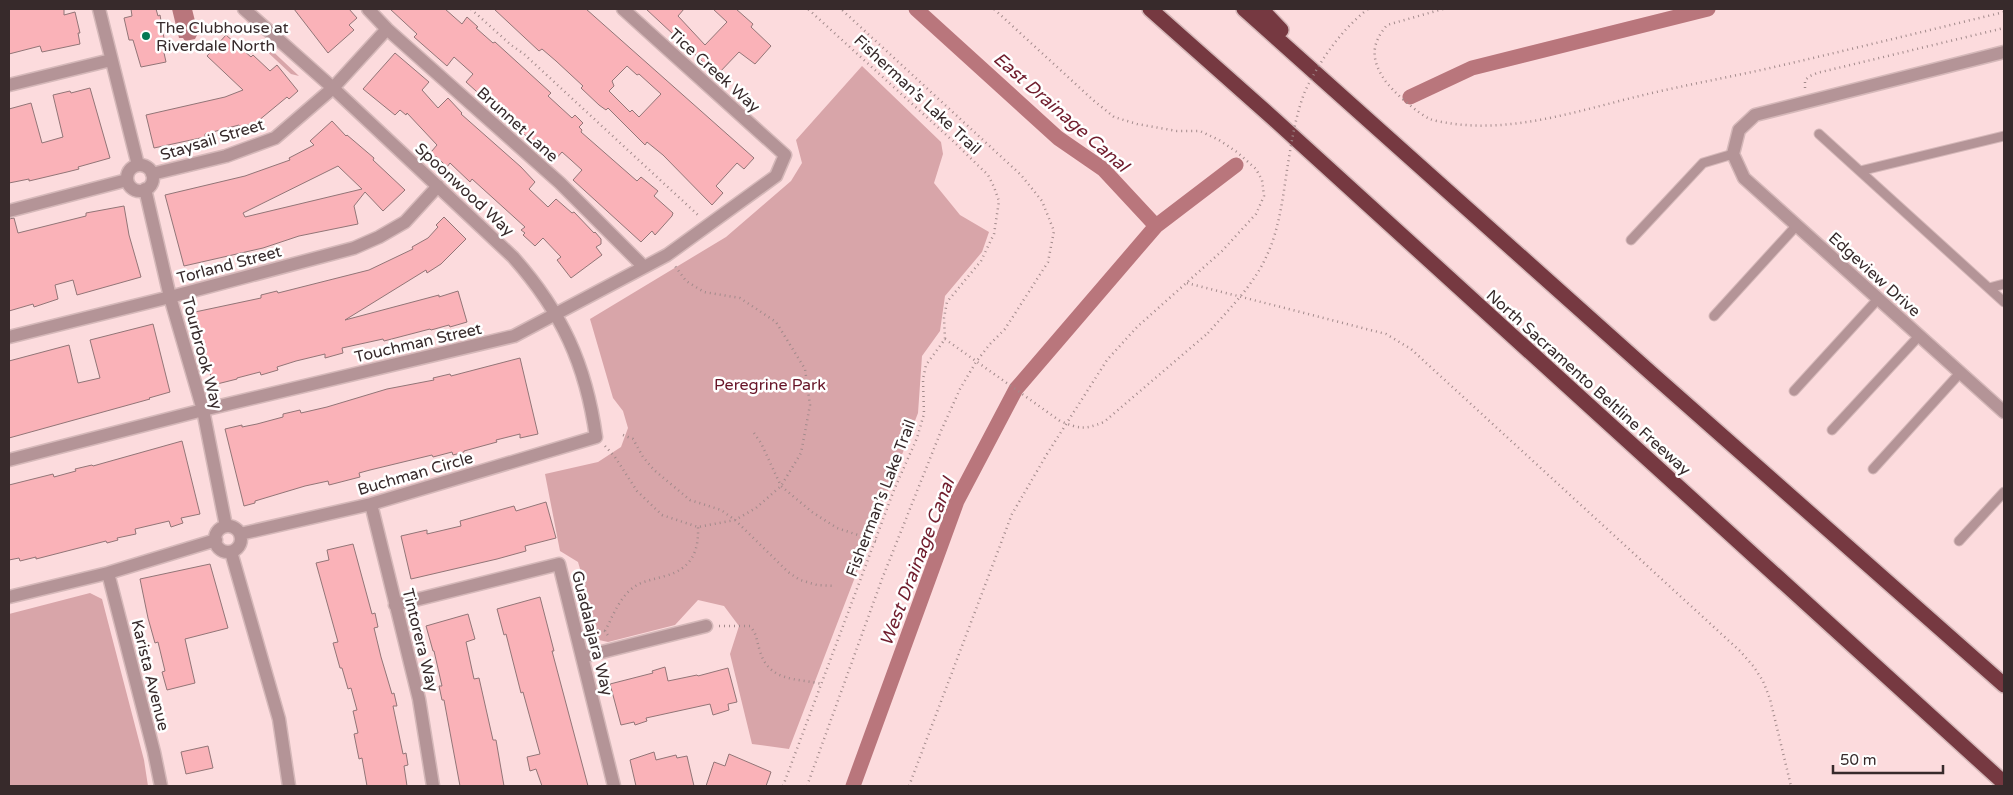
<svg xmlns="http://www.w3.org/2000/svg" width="2013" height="795" viewBox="0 0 2013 795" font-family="'Varela Round',sans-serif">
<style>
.green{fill:#d8a5a9}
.water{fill:#b9767c}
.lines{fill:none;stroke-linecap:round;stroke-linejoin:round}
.canal{stroke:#b9767c;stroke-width:15}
.building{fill:#fab2b8;stroke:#927577;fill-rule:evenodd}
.service-casing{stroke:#d5b8b9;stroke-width:11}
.minor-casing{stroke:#d5b8b9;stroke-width:15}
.motorway-casing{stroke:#d5b8b9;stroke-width:18}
.path{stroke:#a28a8b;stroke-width:2.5;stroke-dasharray:1 4;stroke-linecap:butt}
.service{stroke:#b49497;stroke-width:9}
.minor{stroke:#b49497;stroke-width:12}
.motorway{stroke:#763941;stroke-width:15}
.path-bridge{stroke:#a28a8b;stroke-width:2.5;stroke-dasharray:1 4;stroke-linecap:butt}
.poi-dot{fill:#057854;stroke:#fff;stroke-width:2}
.labels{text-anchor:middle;stroke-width:5;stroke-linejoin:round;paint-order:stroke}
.poi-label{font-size:16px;fill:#372a2b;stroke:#fff;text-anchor:start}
.street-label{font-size:16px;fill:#372a2b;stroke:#fff}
.park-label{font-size:16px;fill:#671427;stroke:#fff}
.water-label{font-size:18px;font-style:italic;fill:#701d2d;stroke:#fff}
</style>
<rect width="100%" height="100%" fill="#fcdbdd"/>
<path class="green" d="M265,44L299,76L291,74L261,46Z
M862,66L941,142L943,154L934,183L960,215L989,232L982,252L945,296L940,331L922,356L918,413L789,749L752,744L730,654L739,626L724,606L698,600L675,625L608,642L590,638L583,604L585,586L578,562L560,551L545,474L598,462L621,447L628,428L623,411L613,398L590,319L726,237L791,181L802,163L796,140Z
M90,593L102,599L144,760L148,786H9V614Z"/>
<path class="water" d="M172,9H192L198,33L195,39L185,41L183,38H179Z"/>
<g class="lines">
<path class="canal" d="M916,9L1058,138L1103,169L1156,226
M1410,97L1472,68L1708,9
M853,786L957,501L1016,389L1156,226L1236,165"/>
</g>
<path class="building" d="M9,9H64V15L75,12L80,33H78L80,44L42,52L40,46L9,54Z
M131,9H156L158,16L160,15L164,38L161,39L166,62L141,67L133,40H129L124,18L132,16Z
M294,9H349L357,18L349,25L354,30L328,53Z
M390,9H445L462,24L467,17L478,27L476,28L493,43L495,42L551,93L548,96L572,118L575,115L583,123L579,127L582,130L581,132L637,181L641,177L658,191L654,196L673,213L672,216L655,235L652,231L641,242L573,180L582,170L571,160L562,152L554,161L466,82L473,74L454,57L447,66L414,37L417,34Z
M494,9H586L754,158L744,169L737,163L716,186L723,193L712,205L663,155L647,142L645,145L608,108L606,110L599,105L581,88L583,86L556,61L542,49L539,51ZM627,66L637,75L639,74L661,94L639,117L632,110L630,112L609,91L614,86L612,81Z
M646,9H684L678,16L705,45L727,22L713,9H736L753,24L751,27L771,46L755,64L739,52L717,75Z
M226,35L251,57L253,55L270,71L277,65L298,91L289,99L287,97L258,121L240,128L239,125L205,134V137L154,148L146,115L225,97L243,90L207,56Z
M395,53L429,82L422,90L438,108L448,98L462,113L461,114L521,167L535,182L529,189L548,207L556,199L572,213L574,212L594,233L595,232L601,239V244L596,247L602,255L571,278L557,260L561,257L543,238L535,246L523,235L525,233L521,230L525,227L472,179L470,182L450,163L447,167L437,157L426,158L437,145L407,113L406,115L400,110L395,115L363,89Z
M90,88L110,158L78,167L79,169L67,172L29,181V179L9,183V109L31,103L42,143L63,137L53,95L70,91L71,93Z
M332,121L346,136L347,135L374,158L373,160L405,190L383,211L365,192L354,206L358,224L299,236L263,248L184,266L165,195L245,176L290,160L289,158L314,145L310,141ZM338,166L362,189L245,217L243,213Z
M124,206L129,235L141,277L77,295L73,280L55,285L58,299L34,307L33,304L9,311V219L14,218L18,233L86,216V213Z
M444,217L466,239L441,264L427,273L426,270L345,320L439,295V297L458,291L467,322L450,327L449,325L431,330L430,329L384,341L383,339L342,348L343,353L325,358V354L296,361L277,367L278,370L261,375L260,372L237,378V379L213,385L195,312L261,298V295L277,291L278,293L369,270L413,249L412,247L428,238L438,227L436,225Z
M153,324L170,392L149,398L150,399L9,438V361L69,345L78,383L100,378L90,340Z
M520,358L538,434L520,438V434L496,440L497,442L464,451V452L453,455L452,452L433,457L432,455L370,470L359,473L360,477L329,485L328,481L305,486L255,501V503L244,506L225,429L242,425V427L257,424L283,417V414L300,410L301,413L327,407L387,389L434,380L433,378L450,374L451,376Z
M182,441L200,514L181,518L183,523L171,527L169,521L135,529L136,534L117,538L118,540L107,543L106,541L36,559V557L20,561L19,558L9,560V485L53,474L54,477L76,471L75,469L92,465L93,466Z
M546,502L556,538L525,546L526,551L497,559L411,579L401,536L427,530V534L461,526L460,521L514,506L516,511Z
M353,544L372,614L375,613L378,627L374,628L381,657L392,694L394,693L397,706H393L403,754L406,753L408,765L404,766L407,786H367L362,758L359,759L354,734L358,733L353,711L357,710L351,688L348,689L342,668H340L333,643L338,642L316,563L329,560L327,550Z
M210,564L228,628L185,639L195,683L167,690L162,672L165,671L158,642L155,643L148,618L140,579Z
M540,597L554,651H552L588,786H542L536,769L530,771L527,757L540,754L523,692L521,693L506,634L504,635L497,609Z
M468,614L475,639L466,642L474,679L479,678L493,740H496L504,786H460L444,700H442L439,686H442L434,651H433L426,626Z
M665,667L668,681L697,675L698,676L728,668L737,702L728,704L729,710L713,715L710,704L646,718L647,721L635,725L634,722L621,725L610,684L653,673L652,671Z
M208,746L213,768L186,774L181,752Z
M654,752L656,760L676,755L677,758L687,756L694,786H636L630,760Z
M729,754L771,772L766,786H706L714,762L725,766Z"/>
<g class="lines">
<g class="service-casing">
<path id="service" d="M1819,134L2004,302
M1860,171L2004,136
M1631,240L1703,163L1733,154
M1989,288L2004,284
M1714,316L1797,225
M1794,391L1878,299
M1832,430L1919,336
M1873,469L1960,373
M1959,541L2004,492"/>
</g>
<g class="minor-casing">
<path id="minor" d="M99,9L138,165
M368,9L387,29L560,183L643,266
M2004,52L1755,115L1739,130L1733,154L1744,178L2004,412
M9,85L111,60
M127 178a13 13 0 1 1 26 0a13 13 0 1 1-26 0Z
M152,174L226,156L275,138L333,88L387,29
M145,189L170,297L203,410L226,526
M9,211L127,180
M9,337L170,297L354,248L379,237L405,222L438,186
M9,460L203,410L514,336L667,255L776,176L785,155L623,9
M371,504L419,699L433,786
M215 539a13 13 0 1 1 26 0a13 13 0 1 1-26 0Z
M240,534L371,504L596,437C586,365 562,312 513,257L333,88L244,9
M231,552L279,719L289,786
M108,573L154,752L161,786
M9,597L108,573L216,540
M395,605L559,564L614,786
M582,657L706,626"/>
</g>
<g class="motorway-casing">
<path id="motorway" d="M1150,9L1275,120L2004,783
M1244,9L1651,373L2004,685
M1261,9L1281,30"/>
</g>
<path class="path" d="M471,9L511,45L524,54L698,215
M1443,9L1387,25C1371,44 1371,59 1384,79C1392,91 1417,113 1430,119C1435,121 1442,122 1448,123C1516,134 1586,108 1652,93C1691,84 1730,77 1770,68C1848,50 1926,31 2004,12
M1805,88V80L1810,76L1817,73L2004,28
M1187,283L1386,334L1411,349L1740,651L1754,667L1763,681L1770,699L1791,786
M945,339L1060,421C1080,429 1084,430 1104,422L1208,333
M754,433L761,443L781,486L812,512L837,528L876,541
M623,435L633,439L643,457L654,470L690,500L721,510L735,520L788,572L800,580L817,585L835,586
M605,446L615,457L637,491L662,515L698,527L735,520L756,508L781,486L801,453L810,405L805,369L776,322L740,298L704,292L686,281L675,266
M719,626H750C758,636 756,640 760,651C769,682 796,678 822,684
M589,631L597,630L605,631L609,637
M605,631C614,614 621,593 639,584C647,580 656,579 665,576C691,569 699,552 698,527
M783,786L894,490L917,438L924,414L923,379L926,365L945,339L944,318L947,302L981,261L994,234L999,201L994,187L988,175L954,142L808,9
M807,786L882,579L941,431L960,389L976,362L990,344L1005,329L1048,262L1054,231L1042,201L1021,175L841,9
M909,786L1012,514L1047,454L1107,360L1137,327L1222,251L1256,214L1264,196L1262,180L1256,169L1237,152L1219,140L1200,131H1177L1137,124L1114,117L1093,100L994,9"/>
<use href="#service" class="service"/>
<use href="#minor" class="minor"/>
<use href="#motorway" class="motorway"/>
<path class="path-bridge" d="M1208,333C1229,309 1254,285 1267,255C1279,230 1283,197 1287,170C1291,145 1296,112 1306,89C1321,59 1342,29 1368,9"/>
</g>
<circle class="poi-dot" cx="146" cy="36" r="5"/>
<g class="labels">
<g class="poi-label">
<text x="156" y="33">The Clubhouse at<tspan x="156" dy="18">Riverdale North</tspan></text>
</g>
<g class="street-label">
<text transform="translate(715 70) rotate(42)" y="6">Tice Creek Way</text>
<text transform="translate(918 94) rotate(43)" y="6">Fisherman’s Lake Trail</text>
<text transform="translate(518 124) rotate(42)" y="6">Brunnet Lane</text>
<text transform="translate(212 139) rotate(-17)" y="6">Staysail Street</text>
<text transform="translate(465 189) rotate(43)" y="6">Spoonwood Way</text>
<text transform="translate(229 264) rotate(-15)" y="6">Torland Street</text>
<text transform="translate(1875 274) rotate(42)" y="6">Edgeview Drive</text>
<text transform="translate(418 342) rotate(-13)" y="6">Touchman Street</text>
<text transform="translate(203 353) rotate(75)" y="6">Tourbrook Way</text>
<text transform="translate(1589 382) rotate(42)" y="6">North Sacramento Beltline Freeway</text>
<text transform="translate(415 473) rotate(-16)" y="6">Buchman Circle</text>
<text transform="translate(880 498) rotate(-69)" y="6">Fisherman’s Lake Trail</text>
<text transform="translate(593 633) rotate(76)" y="6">Guadalajara Way</text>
<text transform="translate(421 640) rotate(76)" y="6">Tintorera Way</text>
<text transform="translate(151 675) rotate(76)" y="6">Karista Avenue</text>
</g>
<g class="park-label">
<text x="770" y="390">Peregrine Park</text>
</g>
<g class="water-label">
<text transform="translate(1061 112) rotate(41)" y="6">East Drainage Canal</text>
<text transform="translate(917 562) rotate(-69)" y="6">West Drainage Canal</text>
</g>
</g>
<rect width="2013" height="795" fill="none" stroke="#372a2b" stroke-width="20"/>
<path d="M1833 765v8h110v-8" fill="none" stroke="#372a2b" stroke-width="2.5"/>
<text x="1840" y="765" font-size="15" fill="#372a2b" stroke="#ffffff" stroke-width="4" paint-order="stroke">50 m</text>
</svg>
